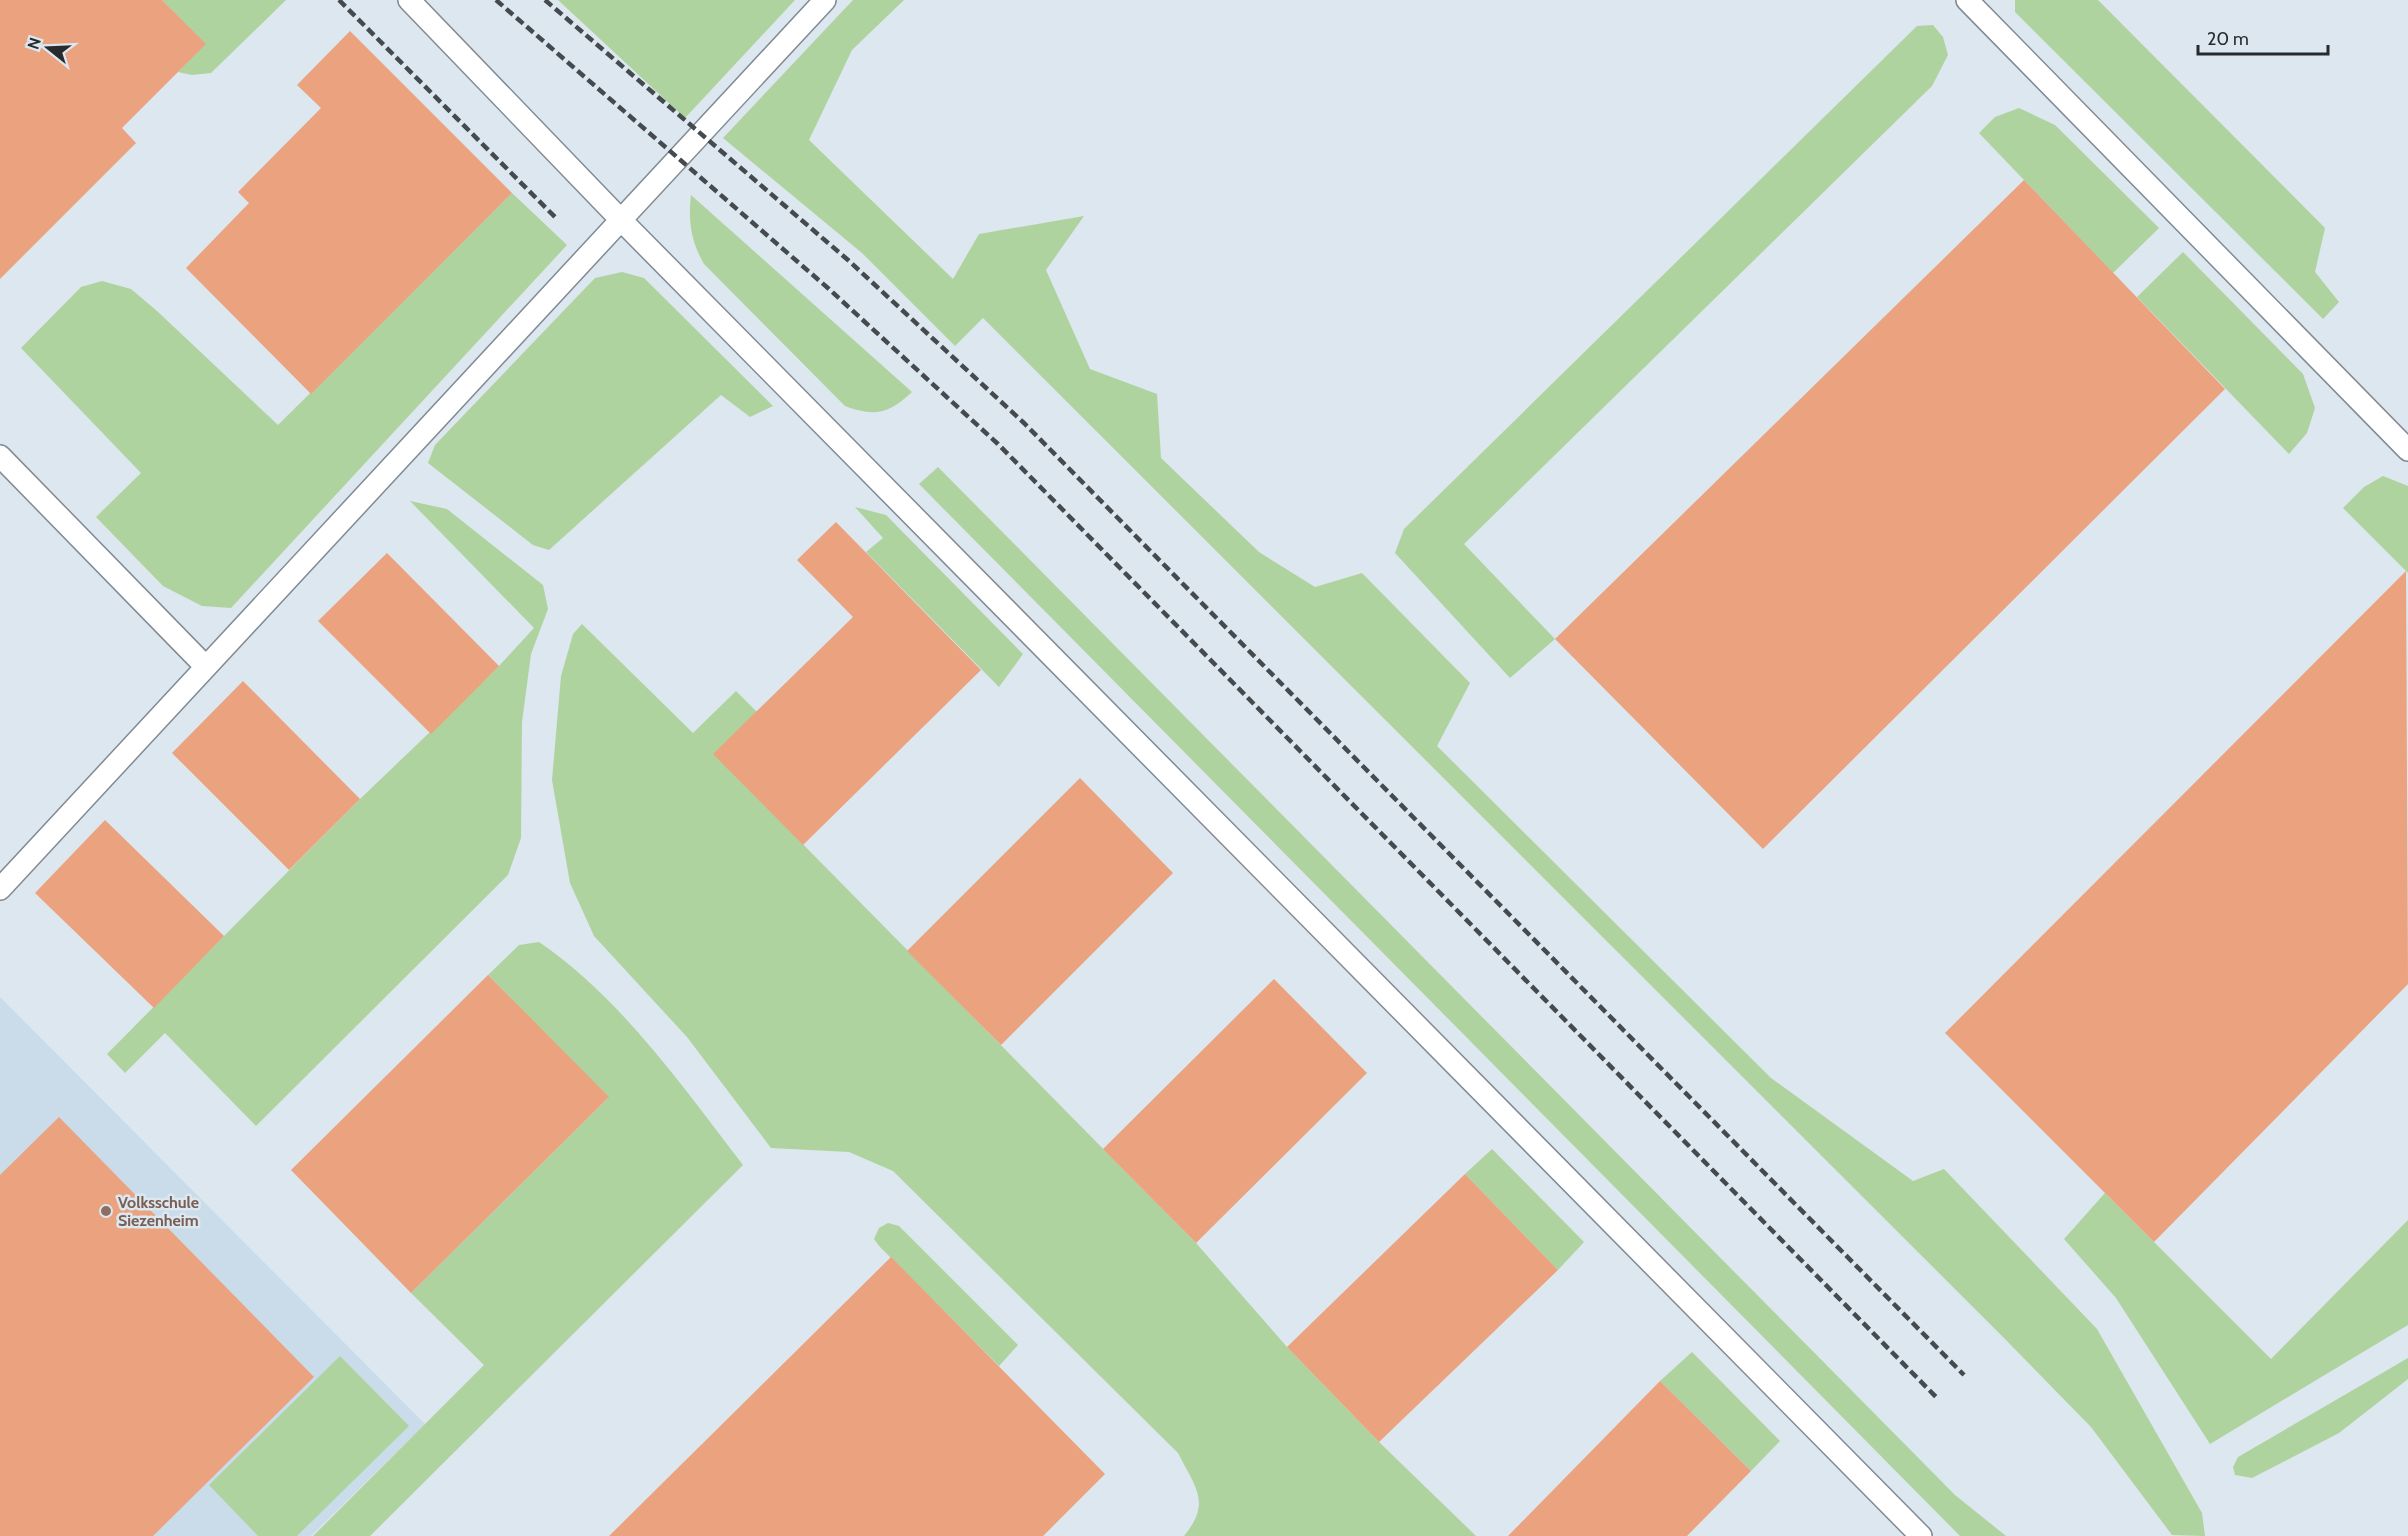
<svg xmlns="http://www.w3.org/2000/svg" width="2408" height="1536" viewBox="0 0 2408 1536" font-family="Cabin,sans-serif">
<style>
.built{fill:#cadce9}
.green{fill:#afd39e}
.building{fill:#eba27f}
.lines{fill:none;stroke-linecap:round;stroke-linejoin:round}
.service-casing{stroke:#828b93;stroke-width:24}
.service{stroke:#fff;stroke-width:21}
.rail{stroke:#454a4e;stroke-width:4.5;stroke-dasharray:9 4.5;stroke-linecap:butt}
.education-dot{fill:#8d6e63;stroke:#dce7ef;stroke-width:2}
.labels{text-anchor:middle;stroke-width:5;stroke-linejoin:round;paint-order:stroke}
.education-label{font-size:16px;font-weight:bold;fill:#785e54;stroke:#dce7ef;text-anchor:start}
</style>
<rect width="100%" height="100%" fill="#dce7ef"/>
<path class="built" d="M0,997L425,1424L311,1536H0Z"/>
<path class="green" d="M162,0H286L211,73L192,75L178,72L205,44Z
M558,0H795L685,118Z
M853,0H904L852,50L809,140L953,279L979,234L1084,216L1046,270L1090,369L1157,394L1161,458L1259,552L1315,587L1362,573L1470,683L1437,746L1771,1078L1913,1181L1944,1169L2097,1329L2202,1513L2205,1536L2172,1535L2091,1427L2005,1339L983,318L955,346L862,253L723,138Z
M2015,0H2098L2325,228L2315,272L2339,302L2323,319L2015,12Z
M1933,25L1943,37L1948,55L1932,86L1464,544L1555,639L1510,678L1395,553L1404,529L1917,26Z
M2019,108L2055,125L2159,228L2113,273L1979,133L1995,117Z
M512,193L567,245L231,608L202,606L163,586L96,517L141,473L21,348L81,287L102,281L131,289L157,311L278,425Z
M691,195L912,392C889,414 874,417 845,406L704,264C691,241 688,222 691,195Z
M2183,252L2303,374L2315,408L2307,433L2289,454L2137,297Z
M622,272L644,278L773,406L750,417L721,395L549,550L533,545L428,463L435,445L595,278Z
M938,467L1955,1495L2006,1536H1960L919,484Z
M2383,476L2408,486V573L2343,508L2364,487Z
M410,501L447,509L543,585L548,609L531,654L522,722L521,838L508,875L256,1126L165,1033L125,1073L107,1054L360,799L499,666L534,628Z
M855,507L886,515L1023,654L999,687L866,552L883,538Z
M582,624L693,733L736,691L757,712L714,754L1196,1243L1287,1347L1379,1442L1476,1536H1184C1212,1502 1195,1487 1178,1453L893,1171L849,1152L771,1148L687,1037L594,936L570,883L552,780L561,676L573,634Z
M539,942C622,999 682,1086 743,1165L370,1536H313L484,1365L411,1293L608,1098L488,975L519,945Z
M1492,1149L1584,1242L1558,1270L1465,1174Z
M2105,1193L2271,1359L2408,1220V1325L2210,1444L2116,1298L2064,1239Z
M888,1223L899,1226L1018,1345L999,1366L880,1247L874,1239L879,1228Z
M1692,1352L1780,1441L1751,1471L1660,1381Z
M340,1356L409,1426L297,1536H258L209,1485Z
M2408,1358V1379L2339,1433L2252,1478L2235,1475L2233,1467L2238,1457Z"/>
<path class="building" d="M0,0H162L206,44L122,128L136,143L0,279Z
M350,31L512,193L311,394L186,268L249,203L238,192L321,108L297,85Z
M2024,180L2225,389L1763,849L1555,639Z
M836,522L981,670L803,845L713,754L853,617L797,560Z
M387,553L499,666L431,734L318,621Z
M2406,571L2408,984L2154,1242L1945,1033Z
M243,681L360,799L289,870L172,753Z
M1080,778L1173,873L1001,1045L907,951Z
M105,820L224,936L154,1008L35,893Z
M488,975L609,1097L411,1293L291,1170Z
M1274,979L1367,1073L1196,1243L1103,1149Z
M59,1117L314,1377L153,1536H0V1175Z
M1465,1174L1558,1270L1379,1442L1287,1347Z
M891,1257L1105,1474L1043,1536H609Z
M1660,1381L1751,1471L1687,1536H1508Z"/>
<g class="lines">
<g class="service-casing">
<path id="service" d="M409,0L620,219L1921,1536
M1967,0L2408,450
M0,456L206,667
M0,889L825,0"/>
</g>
<use href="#service" class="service"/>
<path class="rail" d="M339,0L555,217
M496,0L829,289L998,444L1938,1399
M545,0L848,260L1024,423L1964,1375"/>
</g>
<circle class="education-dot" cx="106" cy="1211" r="6"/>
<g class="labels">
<g class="education-label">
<text x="118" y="1208">Volksschule<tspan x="118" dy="18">Siezenheim</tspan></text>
</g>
</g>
<g transform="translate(48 48) rotate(288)" stroke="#dce7ef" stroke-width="4.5" paint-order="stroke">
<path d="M0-4.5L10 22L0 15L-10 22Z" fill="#272b2e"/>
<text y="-9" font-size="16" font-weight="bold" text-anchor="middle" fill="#272b2e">N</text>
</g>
<path d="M2198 45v9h130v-9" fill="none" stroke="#272b2e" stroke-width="3"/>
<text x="2207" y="45" font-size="18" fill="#272b2e" stroke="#dce7ef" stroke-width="4.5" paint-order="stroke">20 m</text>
</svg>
